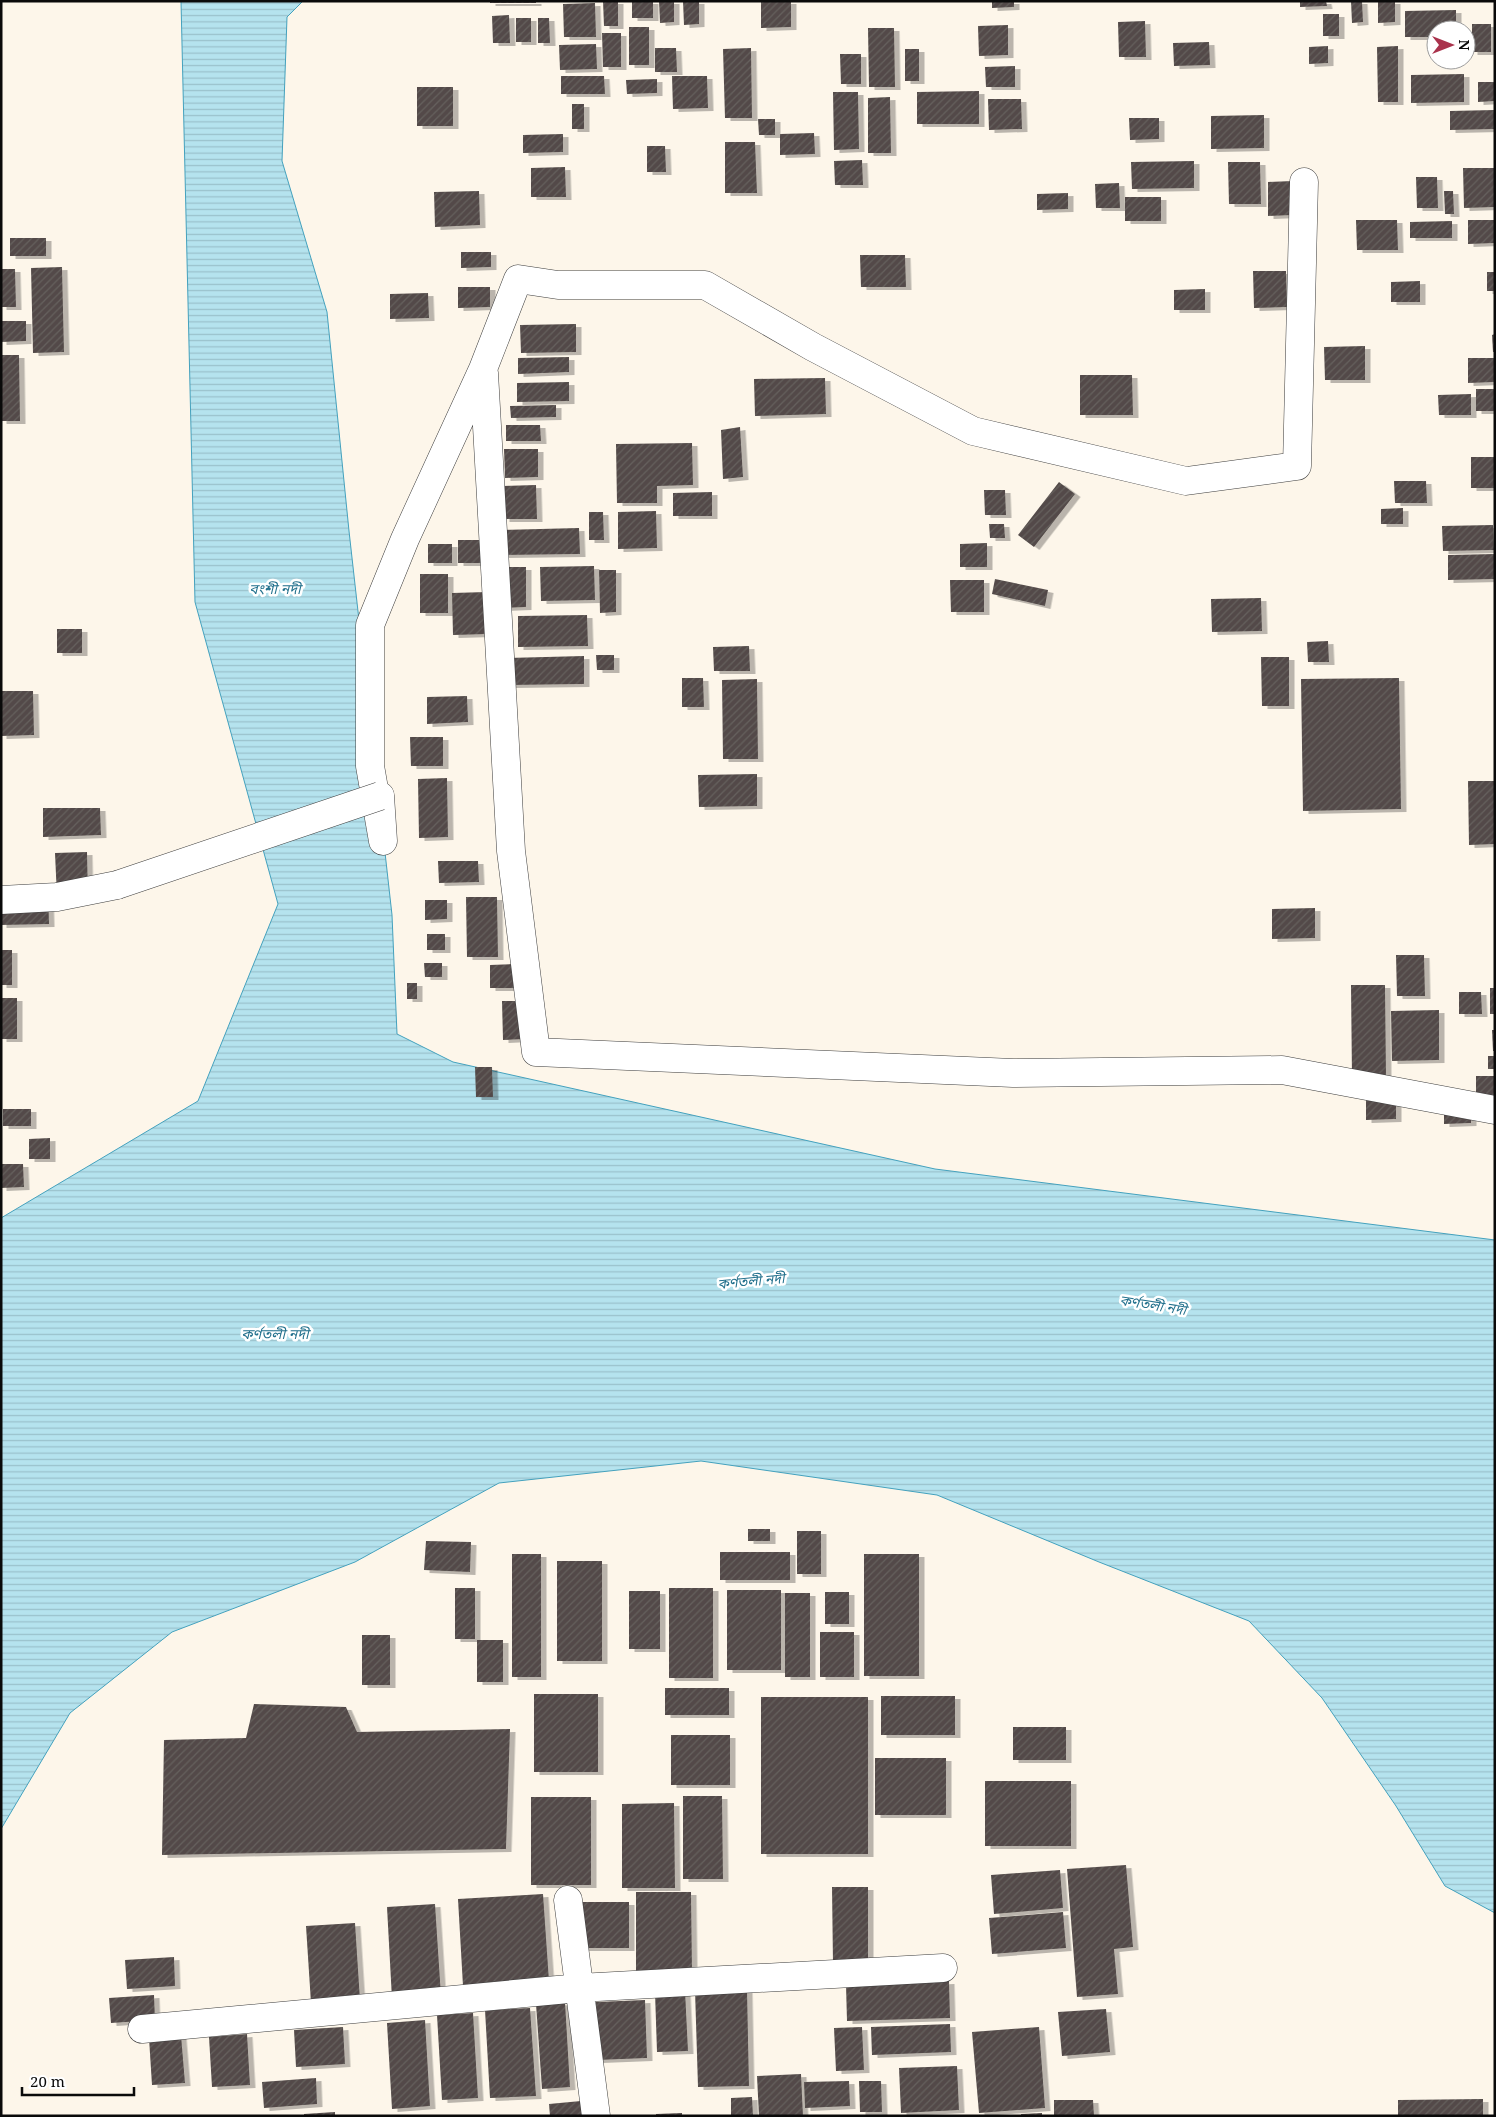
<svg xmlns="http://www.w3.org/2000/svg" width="1496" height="2117" viewBox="0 0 1496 2117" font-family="'Noto Serif','Noto Sans Bengali',serif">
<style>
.water{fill:url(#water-rules);stroke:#44a1bd}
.building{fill:url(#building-hatch);filter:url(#shadow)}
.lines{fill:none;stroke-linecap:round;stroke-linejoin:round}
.street-casing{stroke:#3d3d3d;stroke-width:29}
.street{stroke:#fff;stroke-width:28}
.street-bridge-casing{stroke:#3d3d3d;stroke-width:29;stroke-linecap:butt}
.street-bridge{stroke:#fff;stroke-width:28}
.labels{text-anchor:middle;stroke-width:5;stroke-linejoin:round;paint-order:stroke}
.water-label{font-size:14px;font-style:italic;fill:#23718d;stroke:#fff}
</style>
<defs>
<pattern id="water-rules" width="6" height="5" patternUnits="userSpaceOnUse" patternTransform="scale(1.25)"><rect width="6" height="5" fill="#b5e3ee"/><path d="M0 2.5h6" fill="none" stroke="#9ac1cb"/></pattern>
<pattern id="building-hatch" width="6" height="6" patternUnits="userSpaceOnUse" patternTransform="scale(1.25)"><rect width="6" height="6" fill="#524a48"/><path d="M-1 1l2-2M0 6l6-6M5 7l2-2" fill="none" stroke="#66605e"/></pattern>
<filter id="shadow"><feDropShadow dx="5.5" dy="3" stdDeviation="0" flood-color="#0004"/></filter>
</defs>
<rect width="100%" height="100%" fill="#fdf6ea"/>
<path class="water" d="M181,1H303L287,17L282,161L327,312L349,531L392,915L397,1034L453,1062L935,1169L1495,1240V1913L1445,1886L1396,1806L1322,1698L1249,1621L1099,1562L937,1495L701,1461L499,1483L355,1562L172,1632L70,1713L1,1829V1218L198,1101L278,904L195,602Z"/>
<path class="building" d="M490,1H536V3H490Z
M603,1H618V26H604Z
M632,1H653V18H632Z
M659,1H674V22L660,23Z
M683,1H699V24L684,25Z
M761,1H791V27L761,28Z
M992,1H1014V7L992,8Z
M1300,1H1326L1327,6L1300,7Z
M1351,1H1362L1363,22L1352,23Z
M1378,1H1395V22L1378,23Z
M595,3L596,37H564L563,4Z
M1456,10V30H1436V37H1405V11Z
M1323,14H1339V36H1323Z
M509,15L510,43H493L492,16Z
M516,18H531V42H516Z
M538,18H549L550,43H538Z
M1145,21L1146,57H1119L1118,22Z
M1472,24H1491V52H1472Z
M1008,25V55L979,56L978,26Z
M629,27H649V65H629Z
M868,28H894L895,87H869Z
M602,33H621V67H603Z
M1209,42L1210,65L1174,66L1173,43Z
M596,44L597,69L560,70L559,45Z
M1328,46V63L1309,64V47Z
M1398,46V102H1378L1377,47Z
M655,48H676L677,72H655Z
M751,48L752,118H725L723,49Z
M905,49H919V81H905Z
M840,54H861V84H841Z
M1015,66V87H986L985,67Z
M1464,74V102L1411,103V75Z
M561,76H604L605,94H561Z
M672,76H707L708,108L673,109Z
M657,79V93L627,94L626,80Z
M1478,82H1495V101L1478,102Z
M417,87H453V126H417Z
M979,91V124H917V92Z
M833,92H858L859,149L834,150Z
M890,97L891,153H868V98Z
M988,99H1021L1022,129L989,130Z
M572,104H584V129H572Z
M1495,110V129L1450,130V111Z
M1264,115V148L1211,149V116Z
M1129,118H1159V139L1130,140Z
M758,119H775V135H759Z
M814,133L815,154L780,155V134Z
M563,134V152L523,153V135Z
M725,142H755L757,193H725Z
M647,146H665L666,172H647Z
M862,160L863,185H835L834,161Z
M1194,161V188L1132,189L1131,162Z
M1228,162H1260L1261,204H1229Z
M565,167L566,197H531V168Z
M1463,168H1494L1495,207L1464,208Z
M1416,177H1437L1438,208H1417Z
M1293,181V215L1268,216V182Z
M1119,183L1120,208H1096L1095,184Z
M479,191L480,225L435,227L434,192Z
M1444,191H1453L1454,214H1445Z
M1068,193V209L1037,210V194Z
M1125,197H1161V221H1125Z
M1356,220H1397L1398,250H1357Z
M1468,220H1495V243L1468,244Z
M1452,221V238H1410V222Z
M10,238H46V256H10Z
M461,252H491V267L461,268Z
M860,255H905L906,287H861Z
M62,267L64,352L33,353L31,268Z
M1,269H15L16,307H1Z
M1253,271H1286L1287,307L1254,308Z
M1487,272H1495V291H1487Z
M1420,281V302H1391V282Z
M458,287H490V307L458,308Z
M1205,289V310H1174V290Z
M428,293L429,318L390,319V294Z
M1,321H26V341L1,342Z
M576,324V352L521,353L520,325Z
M1495,334V352H1493L1492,335Z
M1365,346V380H1325L1324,347Z
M1,355H19L20,421H1Z
M569,357V372L518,374V358Z
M1468,358H1495V382L1468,383Z
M1080,375H1132L1133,415H1080Z
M825,378L826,414L755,416L754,379Z
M569,382V401L517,402V383Z
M1476,389H1495V411H1476Z
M1471,394V415H1439L1438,395Z
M556,405V417L511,418L510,406Z
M506,425H540L541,441H506Z
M740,427L743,477L723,479L721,430Z
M692,443L693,485L657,486V503H617L616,444Z
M504,449H538V477L505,478Z
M1471,457H1495V488H1471Z
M1394,481H1426L1427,503H1395Z
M1059,482L1075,494L1034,547L1018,535Z
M536,485L537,519H504L503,486Z
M984,490H1005L1006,515H985Z
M712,492V516H673V493Z
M1403,508V524H1381V509Z
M656,511L657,548L618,549V512Z
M589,512H603L604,540H589Z
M989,524H1004L1005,538H990Z
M1493,525L1494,550L1443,551L1442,526Z
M579,528L580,554L501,555L500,530Z
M458,540H485V563H458Z
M987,543V567H960V544Z
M428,544H452V563H428Z
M1495,554V579L1448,580V555Z
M594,566L595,600L541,601L540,567Z
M500,567H526V607L500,608Z
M599,570H616V612L600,613Z
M420,574H448V613H420Z
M995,579L1048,590L1045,606L992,594Z
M950,580H984V612H951Z
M487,592L488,634L453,635L452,593Z
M1261,598L1262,631L1212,632L1211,599Z
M587,615L588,646L518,647V616Z
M57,629H82V653H57Z
M1328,641L1329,662H1308L1307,642Z
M749,646L750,671H714L713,647Z
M596,655H614V670H597Z
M584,656V684L508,685L507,658Z
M1261,657H1289V706H1262Z
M682,678H703L704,707H682Z
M1399,678L1401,809L1303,811L1301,679Z
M757,679L758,759H723L722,680Z
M1,691H33L34,735L1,736Z
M467,696L468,722L427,724V697Z
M410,737H443V766H411Z
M757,774V806L699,807L698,775Z
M447,778L448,837L419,838L418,779Z
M1468,781H1495V844L1469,845Z
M43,808H100L101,835L43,837Z
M87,852L88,896L57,897L55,853Z
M438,861H478L479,882L439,883Z
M1,888H48L49,924L1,925Z
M466,897H497L498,957H467Z
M425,900H447V919L425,920Z
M1315,908V938L1272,939V909Z
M427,934H445V950H427Z
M1,950H12V985H1Z
M1396,955H1424L1425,996H1397Z
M424,963H442V977H425Z
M516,964V988H490V965Z
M407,983H417V999H407Z
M1351,985H1385L1386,1076L1352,1077Z
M1490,988H1495V1014H1490Z
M1459,992H1481L1482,1014H1459Z
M1,998H17V1039H1Z
M502,1001H523L524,1039L503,1040Z
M1439,1010V1060L1392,1061L1391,1011Z
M1492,1030H1495V1051H1493Z
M1488,1056H1495V1069H1488Z
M475,1067H492L493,1097H476Z
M1476,1076H1495V1095H1476Z
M1366,1098H1396V1119L1366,1120Z
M3,1109H31V1126H3Z
M1444,1111H1471V1123L1444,1124Z
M50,1138V1159H29V1139Z
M1,1164H23L24,1187L1,1188Z
M748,1529H770V1541H748Z
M797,1531H821V1574H797Z
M426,1541L471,1542L470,1572L424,1570Z
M720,1552H790V1580H720Z
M512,1554H541V1677H512Z
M864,1554H919V1676H864Z
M557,1561H602V1661H557Z
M455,1588H475V1639H455Z
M669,1588H713V1678H669Z
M727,1590H781V1670H727Z
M629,1591H660V1649H629Z
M825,1592H849V1624H825Z
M785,1593H810V1677H785Z
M820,1632H854V1677H820Z
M362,1635H390V1685H362Z
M477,1640H503V1682H477Z
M665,1688H729V1715H665Z
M534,1694H598V1772H534Z
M881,1696H955V1735H881Z
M761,1697H868V1854H761Z
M254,1704L346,1707L357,1732L510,1729L506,1849L162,1855L164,1740L246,1738Z
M1013,1727H1066V1760H1013Z
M671,1735H730V1785H671Z
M875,1758H946V1815H875Z
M985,1781H1071V1846H985Z
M683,1796H722L723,1879H683Z
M531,1797H591V1885H531Z
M674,1803L675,1888H622V1804Z
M1126,1865L1133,1947L1114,1949L1118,1994L1077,1997L1067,1869Z
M1060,1870L1063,1908L994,1914L991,1875Z
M832,1887H868V1964H833Z
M636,1892H691L692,1972H636Z
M543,1894L549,1981L463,1986L458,1899Z
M579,1902H629V1948H579Z
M435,1904L441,1996L392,1999L387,1907Z
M1063,1912L1066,1948L992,1954L989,1918Z
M355,1923L360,2000L311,2003L306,1926Z
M174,1957L175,1986L127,1989L125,1960Z
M949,1981L950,2018L847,2021L846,1985Z
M747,1989L749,2086L698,2087L695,1990Z
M685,1990L688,2051L657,2052L655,1992Z
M154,1995L155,2020L111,2023L109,1998Z
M645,2000L647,2058L597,2060L596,2002Z
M565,2002L570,2087L542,2089L536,2004Z
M530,2008L536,2096L490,2098L485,2010Z
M1106,2009L1110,2052L1062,2056L1058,2012Z
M473,2013L478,2098L442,2100L437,2015Z
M425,2020L430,2106L392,2109L387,2023Z
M950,2024L951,2052L872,2055L871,2027Z
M343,2027L345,2064L296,2067L294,2030Z
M862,2027L864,2070L836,2071L834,2028Z
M1039,2027L1045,2108L979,2113L972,2032Z
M247,2034L250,2085L212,2087L209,2037Z
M181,2035L185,2083L152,2085L149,2038Z
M957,2066L959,2110L901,2113L899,2068Z
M801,2074L803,2116H759L757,2076Z
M316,2078L317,2104L264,2108L262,2082Z
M849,2081L850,2106L805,2108L804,2082Z
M859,2081H881L882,2112H860Z
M752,2097L753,2116H731V2098Z
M1483,2099V2116H1398V2100Z
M1054,2100H1093L1094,2116H1054Z
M581,2101L582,2116H550L549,2104Z
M335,2112V2116H304V2114Z
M682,2113V2116H656V2114Z
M1042,2113V2116H1021V2114Z"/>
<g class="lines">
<g class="street-casing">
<path id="street" d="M484,373L511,851L536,1052L1013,1073L1282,1070L1495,1110
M380,796L383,841L370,766V625L405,539L483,369L518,279L558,285H705L813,347L973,431L1186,481L1297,466L1304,182
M1,900L57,897L117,885
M568,1900L596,2116
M142,2029L579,1988L943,1968"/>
</g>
<use href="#street" class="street"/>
<g class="street-bridge-casing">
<path id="street-bridge" d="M117,885L380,796"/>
</g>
<use href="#street-bridge" class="street-bridge"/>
</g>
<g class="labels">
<g class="water-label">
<text x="275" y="594">বংশী নদী</text>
<text transform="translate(751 1281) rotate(-5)" y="5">কর্ণতলী নদী</text>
<text transform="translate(1153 1305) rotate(9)" y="5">কর্ণতলী নদী</text>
<text x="275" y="1339">কর্ণতলী নদী</text>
</g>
</g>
<rect width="1496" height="2117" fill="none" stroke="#0a0a0a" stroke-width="5"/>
<g transform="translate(1451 45) rotate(90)"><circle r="24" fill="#ffffff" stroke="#9d9d9d"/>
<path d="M0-4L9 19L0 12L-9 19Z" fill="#aa334d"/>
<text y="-8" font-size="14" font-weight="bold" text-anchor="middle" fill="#0a0a0a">N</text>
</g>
<path d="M22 2087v8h112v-8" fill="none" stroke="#0a0a0a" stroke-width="2.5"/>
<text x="30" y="2087" font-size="15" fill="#0a0a0a" stroke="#ffffff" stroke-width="4" paint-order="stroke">20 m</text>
</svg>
